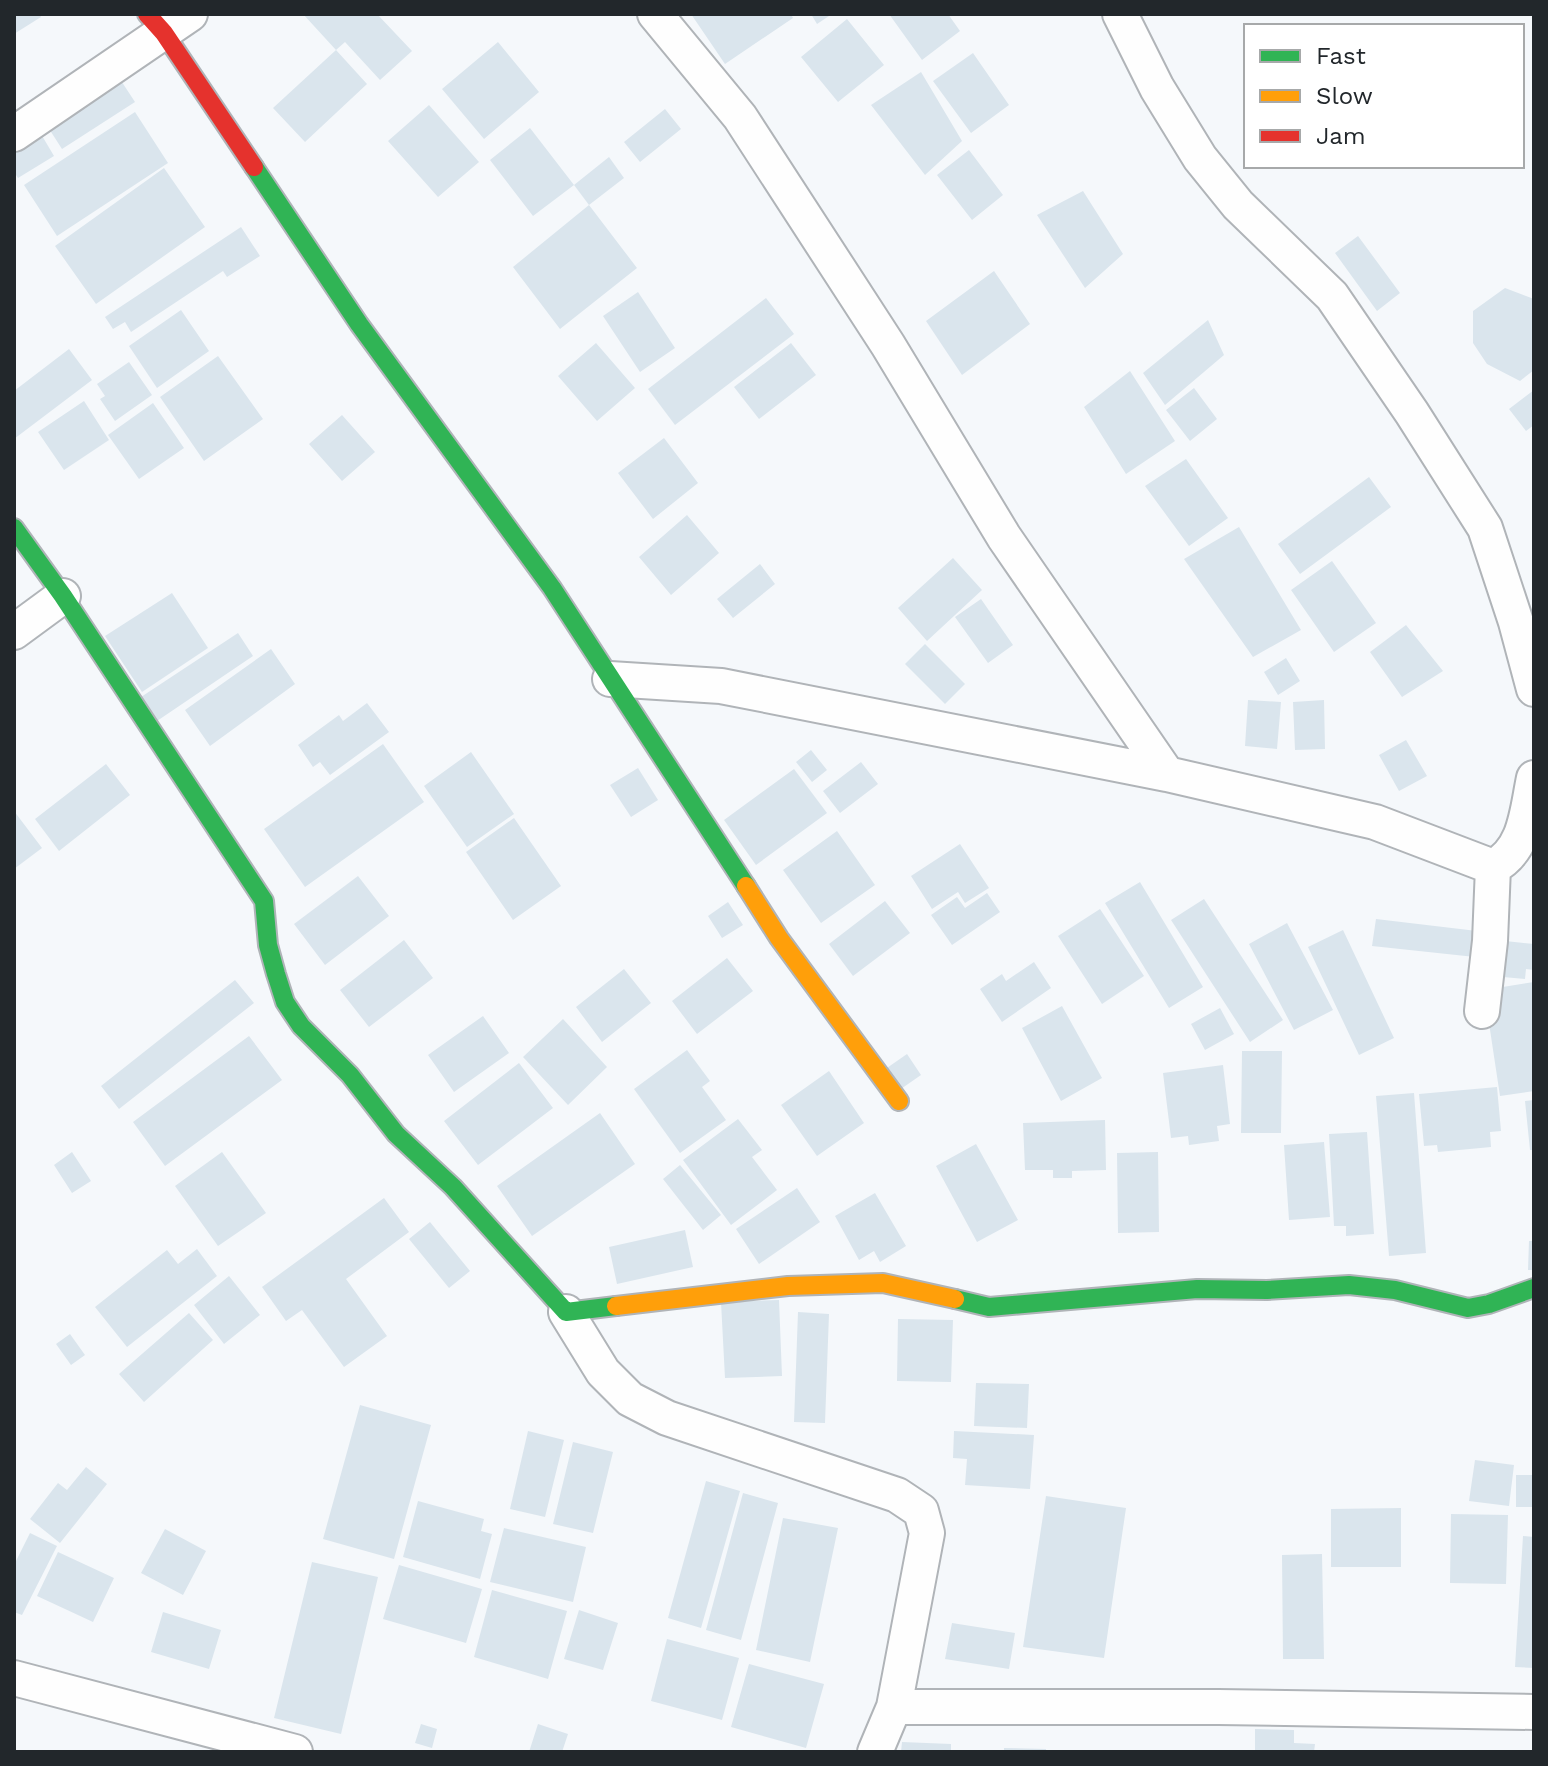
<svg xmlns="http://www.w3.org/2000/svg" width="1548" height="1766" viewBox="0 0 1548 1766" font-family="'Work Sans',sans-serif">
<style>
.building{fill:#dae5ed}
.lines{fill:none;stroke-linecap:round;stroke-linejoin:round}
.street-casing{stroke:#b0b4b8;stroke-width:38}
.fast-casing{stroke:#b0b4b8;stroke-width:22}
.slow-casing{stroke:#b0b4b8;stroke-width:22}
.jam-casing{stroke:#b0b4b8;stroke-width:22}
.street{stroke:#fefefe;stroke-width:34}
.fast{stroke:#30b455;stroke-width:18}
.slow{stroke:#ff9f0a;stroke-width:18}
.jam{stroke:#e5322d;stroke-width:18}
</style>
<rect width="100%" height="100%" fill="#f5f8fb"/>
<path class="building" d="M14,14H39L41,17L14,34Z
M303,14H377L412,51L380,80L345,42L336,50Z
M691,14H791L793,18L725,64Z
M811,14H832L817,24Z
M889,14H948L960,31L922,60Z
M847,19L884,65L838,102L801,57Z
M498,42L539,92L484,139L442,89Z
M336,50L367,84L305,142L273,108Z
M973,53L1009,105L971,133L933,81Z
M921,72L962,141L925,175L871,105Z
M116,73L135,102L62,149L44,121Z
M429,105L479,162L438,197L388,141Z
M665,109L681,129L640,162L624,142Z
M135,112L168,163L57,236L24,185Z
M530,128L574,185L609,157L624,178L589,205L574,185L533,216L490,160Z
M38,129L54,156L18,178L14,172V144Z
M969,150L1003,195L972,220L937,175Z
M164,168L205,227L96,304L55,246Z
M1083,191L1123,254L1085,288L1037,215Z
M589,205L637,268L560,329L513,267Z
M241,227L260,256L227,277L223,271L131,332L125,322L113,329L105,317Z
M1358,236L1400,293L1377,311L1335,253Z
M994,271L1030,324L962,375L926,321Z
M1505,288L1534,299V370L1520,381L1487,364L1473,343V311Z
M638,292L675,348L640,372L603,316Z
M766,298L794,334L675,425L648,389Z
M181,310L209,351L157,388L129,346Z
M1208,320L1224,355L1165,405L1143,373Z
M596,343L635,388L597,421L558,376Z
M791,343L816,375L759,419L734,387Z
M69,349L92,380L14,439V391Z
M218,356L263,419L204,461L160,397Z
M129,362L152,395L115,421L100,399L105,396L97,384Z
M1130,371L1175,441L1126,474L1084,407Z
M1194,388L1217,419L1190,441L1166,410Z
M1534,390V425L1526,431L1509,409Z
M84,401L109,440L64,470L38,432Z
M153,403L184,448L139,479L108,435Z
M342,415L375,452L342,481L309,444Z
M664,438L698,483L653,519L618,473Z
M1186,459L1228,518L1189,546L1145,486Z
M1369,477L1391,507L1300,574L1278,544Z
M687,515L719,553L671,595L639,557Z
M1239,527L1301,630L1253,657L1184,559Z
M953,558L982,590L927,641L898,608Z
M1332,561L1376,623L1334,652L1291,590Z
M760,564L775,584L733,618L717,599Z
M172,593L208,648L142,692L105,636Z
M981,599L1013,645L988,663L955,617Z
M1406,625L1443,671L1402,697L1370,652Z
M238,633L253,656L157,721L141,697Z
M925,644L965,684L945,704L905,664Z
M271,649L295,684L210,746L185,710Z
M1286,658L1300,681L1278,695L1264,672Z
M1248,700L1281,702L1277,749L1245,746Z
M1324,700L1325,749L1295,750L1293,702Z
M367,703L389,732L330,775L320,762L313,767L298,745L339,715L343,721Z
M1406,740L1427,776L1399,791L1379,755Z
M383,744L424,802L305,887L264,829Z
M811,750L827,770L812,782L796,762Z
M471,752L514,814L467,847L424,786Z
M861,762L878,784L840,813L823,791Z
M106,764L130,795L59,851L35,819Z
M638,768L658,800L631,817L610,785Z
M794,769L827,813L756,865L724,820Z
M14,811L42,848L14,869Z
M514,818L561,886L513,920L466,852Z
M837,831L875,885L821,923L783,870Z
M960,844L989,888L965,903L958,892L932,909L911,876Z
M358,876L389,916L325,965L294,924Z
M1140,882L1203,987L1169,1008L1105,903Z
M987,893L1000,912L952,945L931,915L957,897L965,908Z
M1204,899L1283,1020L1250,1042L1171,920Z
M885,901L910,933L853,976L829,944Z
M728,902L743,925L722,938L708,916Z
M1100,909L1144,976L1102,1004L1058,936Z
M1376,919L1477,931L1475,957L1372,946Z
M1287,923L1333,1010L1294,1030L1249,944Z
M1343,930L1394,1038L1359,1055L1308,947Z
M404,940L433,978L369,1027L340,990Z
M1496,940L1534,944V970L1526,969L1525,979L1492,976Z
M727,958L753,991L697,1034L672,1001Z
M1034,962L1051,988L1002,1022L980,989L1002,974L1006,981Z
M624,969L651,1003L602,1042L576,1007Z
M235,980L254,1003L119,1109L101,1086Z
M1534,982V1091L1500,1096L1484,990Z
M1062,1006L1102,1078L1061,1101L1022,1028Z
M1220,1008L1234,1034L1205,1050L1191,1024Z
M483,1016L509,1053L454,1092L428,1055Z
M563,1019L607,1067L568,1105L523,1057Z
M249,1036L282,1080L165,1166L133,1122Z
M687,1050L710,1081L702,1087L726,1120L680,1153L634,1089Z
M1242,1051H1282L1281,1133H1241Z
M907,1054L921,1075L898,1091L884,1070Z
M519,1063L553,1108L478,1165L444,1121Z
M1223,1065L1230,1124L1217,1126L1219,1141L1189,1145L1188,1136L1171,1138L1163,1073Z
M829,1071L864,1123L817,1156L781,1105Z
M1497,1087L1501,1131L1490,1132L1491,1147L1438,1152L1437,1145L1424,1146L1419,1094Z
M1414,1093L1426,1253L1389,1256L1376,1096Z
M1534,1100V1150H1530L1525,1101Z
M600,1113L635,1164L532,1236L497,1186Z
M738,1119L762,1150L752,1157L777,1190L731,1225L683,1160Z
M1105,1120L1106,1170L1072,1171V1178H1053V1170H1025L1023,1123Z
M1367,1132L1374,1234L1346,1236V1226H1334L1329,1134Z
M1324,1142L1330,1217L1289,1220L1284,1145Z
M976,1144L1018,1220L977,1242L936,1166Z
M72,1152L91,1181L72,1193L54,1165Z
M222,1152L266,1213L218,1246L175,1186Z
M1158,1152L1159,1232L1118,1233L1117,1153Z
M680,1165L721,1215L703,1230L663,1179Z
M797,1188L820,1222L759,1264L736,1229Z
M875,1193L906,1246L880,1262L874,1251L859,1260L835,1216Z
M384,1198L409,1232L346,1279L387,1336L344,1367L302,1310L286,1321L262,1287Z
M430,1222L470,1271L449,1288L409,1239Z
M685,1230L693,1267L617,1284L609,1247Z
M1529,1241H1534V1270H1528Z
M197,1249L217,1276L127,1347L95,1307L167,1250L178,1264Z
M229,1276L260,1315L224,1344L194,1305Z
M779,1300L782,1376L725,1378L721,1302Z
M798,1312L829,1314L825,1423L794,1422Z
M189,1313L213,1340L144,1402L119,1374Z
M898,1319L953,1320L951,1382L897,1381Z
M70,1334L85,1355L71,1365L56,1344Z
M976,1383L1029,1384L1027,1428L974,1426Z
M360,1405L431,1425L394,1559L323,1539Z
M528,1431L564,1440L545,1517L510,1509Z
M954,1431L1034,1435L1030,1489L965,1485L967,1459L953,1458Z
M573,1442L613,1452L593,1533L553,1524Z
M1475,1460L1514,1465L1509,1506L1469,1501Z
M86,1467L107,1484L60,1543L30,1519L58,1483L67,1490Z
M1516,1475H1534V1507H1516Z
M706,1481L740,1491L701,1628L668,1618Z
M743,1493L778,1503L741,1640L706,1630Z
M1046,1496L1126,1508L1104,1658L1023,1647Z
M418,1501L484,1519L481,1531L492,1534L480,1579L403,1557Z
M1401,1508V1567H1331V1509Z
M1451,1514L1508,1515L1506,1584L1450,1583Z
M783,1518L838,1528L810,1662L756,1650Z
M504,1528L586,1547L573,1602L490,1582Z
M165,1529L206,1551L183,1595L141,1573Z
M30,1533L57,1546L22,1615L14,1612V1565Z
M1523,1536L1534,1537V1668L1515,1667Z
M58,1552L114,1578L93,1622L37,1596Z
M1322,1554L1324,1659H1283L1282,1555Z
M312,1562L378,1577L341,1734L274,1718Z
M399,1565L482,1589L466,1643L383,1619Z
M492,1590L567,1611L548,1679L474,1657Z
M579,1610L618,1623L603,1670L564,1659Z
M163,1612L221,1630L209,1669L151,1652Z
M952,1623L1015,1633L1009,1669L945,1659Z
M667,1639L739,1658L722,1720L651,1701Z
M749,1664L824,1684L806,1748L731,1727Z
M421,1724L437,1729L432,1748L415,1743Z
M538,1724L568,1734L562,1752H529Z
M1255,1729L1294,1730V1743L1315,1744L1314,1752H1255Z
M902,1742L951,1744V1752H901Z
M1004,1748L1046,1749V1752H1004Z"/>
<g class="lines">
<g class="street-casing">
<path id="street" d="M655,14L740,117L888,345L1004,537L1167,774
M1120,14L1157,88L1200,158L1238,205L1332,296L1412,413L1485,528L1516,622L1534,689
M14,134L190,14
M14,632L63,596
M610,679L721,686L1167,774L1375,822L1493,867C1526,850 1527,811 1534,778
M1482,1011L1490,941L1493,867
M566,1312L603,1372L630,1399L667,1418L897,1495L921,1511L927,1533L894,1707L875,1752
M14,1678L295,1752
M894,1707H1218L1534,1712"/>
</g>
<g class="fast-casing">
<path id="fast" d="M254,167L359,324L552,588L746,886
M14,528L63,596L264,901L268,945L276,974L285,1002L301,1026L350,1075L396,1134L453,1187L566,1312L616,1306
M955,1299L989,1307L1197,1289L1267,1290L1349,1285L1395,1290L1468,1308L1489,1304L1534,1288"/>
</g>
<g class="slow-casing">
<path id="slow" d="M746,886L779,938L899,1101
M616,1306L788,1286L883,1283L955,1299"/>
</g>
<g class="jam-casing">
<path id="jam" d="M147,14L164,33L254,167"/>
</g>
<use href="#street" class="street"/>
<use href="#fast" class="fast"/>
<use href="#slow" class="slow"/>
<use href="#jam" class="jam"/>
</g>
<rect width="1548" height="1766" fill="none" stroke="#22272b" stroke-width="32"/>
<rect x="1244" y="24" width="280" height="144" fill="#ffffff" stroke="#a7a9aa" stroke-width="2"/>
<rect x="1260" y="50" width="40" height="12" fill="#30b455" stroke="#a7a9aa" stroke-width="2"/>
<text x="1316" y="64" font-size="24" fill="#22272b">Fast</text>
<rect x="1260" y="90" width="40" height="12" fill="#ff9f0a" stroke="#a7a9aa" stroke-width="2"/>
<text x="1316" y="104" font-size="24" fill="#22272b">Slow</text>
<rect x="1260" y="130" width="40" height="12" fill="#e5322d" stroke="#a7a9aa" stroke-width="2"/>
<text x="1316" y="144" font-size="24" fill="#22272b">Jam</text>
</svg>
